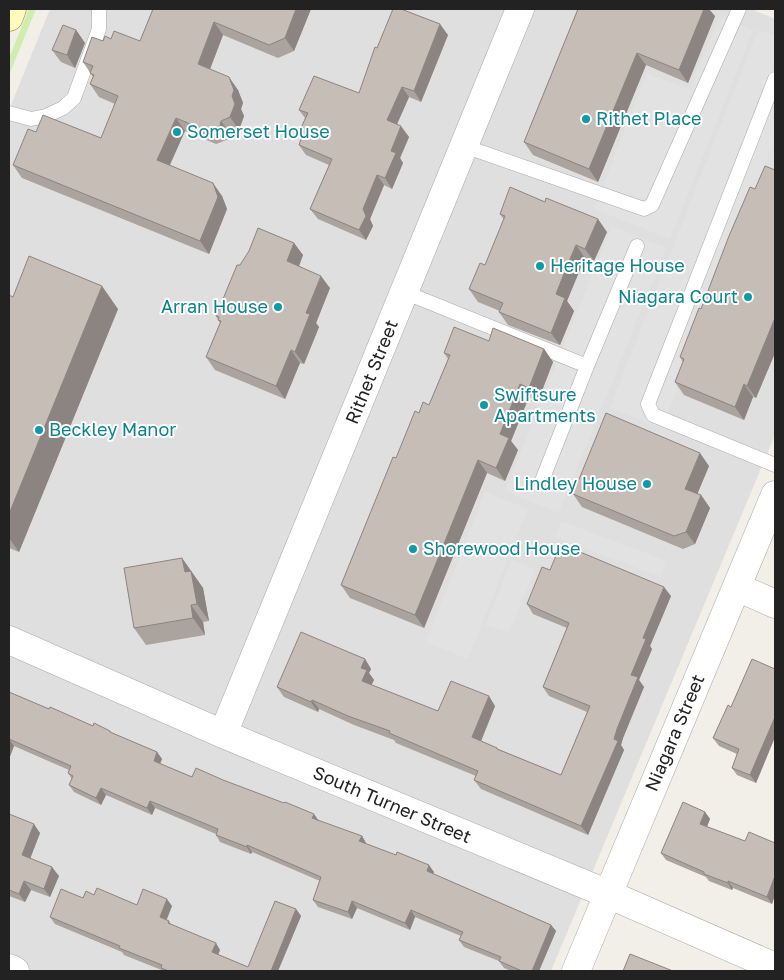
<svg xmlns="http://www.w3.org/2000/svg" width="784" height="980" viewBox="0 0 784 980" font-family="'Golos Text',sans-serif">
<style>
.residential{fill:#e0dfdf}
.grass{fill:#d1edad}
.parking{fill:#e2e2e2}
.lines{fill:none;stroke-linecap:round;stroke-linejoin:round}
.service-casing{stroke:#a9a9a9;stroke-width:15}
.minor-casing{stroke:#a9a9a9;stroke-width:29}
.tertiary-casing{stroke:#a9a9a9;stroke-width:29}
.secondary-casing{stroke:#7c8101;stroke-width:29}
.service{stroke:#fff;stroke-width:14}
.minor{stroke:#fff;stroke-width:28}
.tertiary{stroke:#fff;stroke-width:28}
.secondary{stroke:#fcfbbc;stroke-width:28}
.wall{fill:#aba39d}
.shaded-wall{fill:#8b8480}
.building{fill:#c7bdb7;stroke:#8b8480}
.culture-dot{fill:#0f9aa8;stroke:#fff;stroke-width:2}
.labels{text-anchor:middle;stroke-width:4;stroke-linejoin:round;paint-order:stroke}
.culture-label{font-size:18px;fill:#0d838f;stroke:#fff;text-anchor:start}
.street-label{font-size:18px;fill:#222;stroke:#fff}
</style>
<rect width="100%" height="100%" fill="#f2eee8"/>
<path class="residential" d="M50,9H751L775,19V435L551,971H9V110Z"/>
<path class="grass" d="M29,9H36L9,75V58Z"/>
<path class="parking" d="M719,17L753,30L670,239L594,209L647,73L689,90Z
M758,30L775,36V138L662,428L610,408Z
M612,226L666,248L559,513L505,491Z
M485,492L528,509L468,659L426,642Z
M561,521L667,561L661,577L555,537Z
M511,560L535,569L509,633L486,624Z"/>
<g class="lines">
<g class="service-casing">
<path id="service" d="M775,79L648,404L653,415L775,465
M9,113L31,119L46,116L63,108L74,98L99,29V9
M464,146L644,209L652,205L739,9
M404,292L587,366
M543,478L587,366L637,246"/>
</g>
<g class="minor-casing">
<path id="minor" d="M737,587L775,604
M9,640L223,734L608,894L775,967
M223,734L520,9
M576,971L775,495"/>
</g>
<g class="tertiary-casing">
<path id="tertiary" d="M9,968L15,971"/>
</g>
<g class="secondary-casing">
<path id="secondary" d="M9,17L12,9"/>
</g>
<use href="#service" class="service"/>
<use href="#minor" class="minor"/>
<use href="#tertiary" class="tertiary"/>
<use href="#secondary" class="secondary"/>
</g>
<path class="wall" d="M153,9H311L294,51L278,58L223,35L210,69L238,90L243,103L241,109L244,116L239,130L230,134L229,139L216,144L185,131L170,165L222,196L227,209L209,254L22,178L13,165L36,132L101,138L115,104L99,97L90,84L93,77L83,62L103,41L111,39L140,41Z
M578,9L715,16L688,83L646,65L598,182L533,155L524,142Z
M76,30L85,43L75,68L61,62L52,50Z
M448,35L421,102L409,97L397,124L409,137L400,158L403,163L392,189L384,185L370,219L373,226L366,240L318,219L310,209L329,165L306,155L299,145L303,134L300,130L305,118L299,110L359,93Z
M775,170V353L756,398L753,397L744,420L684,395L675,382L683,362L680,357L755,189Z
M500,214L607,232L594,261L585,258L576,278L567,301L574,311L560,345L508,325L499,312L500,311L478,302L469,289L485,265L504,220Z
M294,243L303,255L299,266L330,288L316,323L319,327L304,364L300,363L285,399L215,370L206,357L220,323L216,316Z
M9,295L13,297L118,309L19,552L9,548Z
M489,341L544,349L553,362L538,401L529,397L511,441L518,450L505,481L487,473L424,628L350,598L341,585L396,458L419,413L429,405L448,359L444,353Z
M709,466L697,494L701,495L710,508L695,544L683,549L582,507L573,494Z
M182,558L203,588L209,621L203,622L205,635L146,645L134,628Z
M550,570L671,596L650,646L652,649L639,680L644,687L623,738L621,745L624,750L588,835L481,789L474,780L476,776L396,743L394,740L354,725L319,709L318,712L284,697L277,687L365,659L371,669L369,673L374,680L371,685L438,711L495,706L481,741L497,748L498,749L561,775L587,712L549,696L543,687L567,628L533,614L527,604Z
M775,669V737L756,783L737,775L732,768L737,754L719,746L713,738L731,707Z
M9,692L49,709L112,733L157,752L162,759L160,764L192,777L362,836L366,843V844L434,872L433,874L551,925L556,931L539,971H511L504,968L499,961L464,947L459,940L461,936L415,917L410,930L357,908L352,919L318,907L313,900L320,881L252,852L251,854L220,842L216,835V834L155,808L152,815L106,795L101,805L74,792L69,785L72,779L68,773L69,770L14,746L9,759Z
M705,812L710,819L707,827L745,841L775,843V895L772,904L733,888L732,890L709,881L706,877L666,860L661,853Z
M9,814L40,833L30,859L59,876L50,897L31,890L25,902L9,896Z
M94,895L137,905L172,906L166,920L169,921L171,924L220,950L218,955L248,967L296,909L301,916L278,971H164L124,955L122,952L55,924L50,917L83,898Z"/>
<path class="shaded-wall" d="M296,9H311L294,51L285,38Z
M704,9H709L715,16L688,83L679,70Z
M214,22L223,35L207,77L198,64Z
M440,24L448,35L421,102L414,91Z
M76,30L85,43L75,68L67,55Z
M637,53L646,65L598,182L589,169Z
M229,77L238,90L243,103L241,109L244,116L239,130L230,117L232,96Z
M402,87L409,97L394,131L387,120Z
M176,118L185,131L166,173L157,160Z
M221,121L230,134L229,139L220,126Z
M401,126L409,137L400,158L403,163L392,189L385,178L391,151Z
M377,175L384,185L370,219L373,226L366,240L359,230L363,209Z
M213,183L222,196L227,209L209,254L200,241Z
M598,219L607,232L594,261L585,249Z
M294,243L303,255L296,274L287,261Z
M576,245L585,258L567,301L574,311L560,345L551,333L556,294Z
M321,276L330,288L316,323L319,327L304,364L295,352L306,313Z
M102,286L118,309L19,552L9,538V514Z
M775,318V353L756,398L747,386Z
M544,349L553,362L538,401L529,388Z
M291,350L300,363L285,399L276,386Z
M520,384L529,397L511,441L518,450L505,481L496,468L500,434Z
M744,384L753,397L744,420L735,407Z
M700,453L709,466L694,502L685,489Z
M478,460L487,473L424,628L415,615Z
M701,495L710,508L695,544L686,532Z
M182,558L203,588L209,621L197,604L185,572Z
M664,587L671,596L650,646L652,649L639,680L644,687L623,738L621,745L624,750L588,835L581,826L614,739L631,675L643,638Z
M191,605L203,622L205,635L193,618Z
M365,659L371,669L369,673L374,680L369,690L362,681L361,668Z
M489,696L495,706L479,746L472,737Z
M312,700L319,709L318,712L311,702Z
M775,717V737L756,783L750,775Z
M9,739L14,746L9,759Z
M157,752L162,759L158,768L154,761Z
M101,788L106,795L101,805L96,798Z
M150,801L155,808L152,815L147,808Z
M705,812L710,819L705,831L700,824Z
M314,814L319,821L312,818Z
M34,824L40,833L28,864L22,855Z
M362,836L366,843L364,848L359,841Z
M247,845L252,852L251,854L247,847Z
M429,865L434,872L431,878L427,871Z
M52,867L59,876L50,897L44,889Z
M775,876V895L772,904L767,897Z
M24,881L31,890L25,902L19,894Z
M728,881L733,888L732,890L728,883Z
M167,899L172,906L165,924L160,917Z
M352,901L357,908L352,919L348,912Z
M296,909L301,916L278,971H271Z
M411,910L415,917L410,930L405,923Z
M551,925L556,931L539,971H532Z
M216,943L220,950L216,959L212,952Z"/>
<path class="building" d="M153,9H296L285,38L269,45L214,22L198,64L229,77L234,90L232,96L235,104L230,117L221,121L220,126L207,131L176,118L157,160L213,183L218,197L200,241L13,165L28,129L36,132L43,115L101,138L118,96L90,84L94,75L90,73L93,66L83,62L92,37L103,41L105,36L111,39L114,31L140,41Z
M393,9H401L440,24L414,91L402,87L387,120L401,126L391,151L396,153L385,178L377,175L363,209L366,216L359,230L310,209L332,159L299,145L304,131L300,130L308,113L299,110L314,76L359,93L375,47L377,48Z
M578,9H704L679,70L637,53L589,169L524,142Z
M63,25L76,30L67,55L52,50Z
M765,166L775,170V318L747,386L744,384L735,407L675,382L684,359L680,357L699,308L701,309L729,236L750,187L755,189Z
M510,187L545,202L546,198L598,219L585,249L576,245L567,266L556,294L565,298L551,333L499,312L503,303L469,289L480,263L485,265L505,216L500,214Z
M258,228L294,243L287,261L321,276L306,313L310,314L295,352L291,350L276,386L206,357L221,321L218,320L219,317L216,316L237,265H240L249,251Z
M29,256L102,286L9,514V295L13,297Z
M454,327L489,341L493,328L544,349L529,388L520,384L500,434L509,438L496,468L478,460L415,615L341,585L393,457L396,458L415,411L419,413L423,402L429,405L450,355L444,353Z
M606,413L700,453L685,489L701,495L686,532L674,536L573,494Z
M561,544L664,587L643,638L646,639L631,675L638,677L617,729L614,739L618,741L581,826L474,780L478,771L389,733L390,731L348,716L312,700L311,702L277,687L301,632L365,659L361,668L367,670L362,681L438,711L451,681L489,696L472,737L497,748V749L561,775L590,706L543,687L569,623L527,604L542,567L550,570Z
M182,558L185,572L191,571L197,604L191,605L193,618L134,628L124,568Z
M752,659L775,669V717L750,775L732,768L739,749L713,738L728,705L731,707Z
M9,692L49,709L50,707L93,726L94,723L110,731V732L157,752L154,761L192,777L196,768L223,780L284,803L285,802L314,814L312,818L362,836L359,841L396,855L397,852L429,865L427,871L551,925L532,971H522L499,961L501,957L459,940L463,932L411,910L405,923L352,901L348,912L313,900L321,877L247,845V847L216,835L218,829L150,801L147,808L101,788L96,798L69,785L73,776L68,773L71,766L9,739V741Z
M683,802L705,812L700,824L745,841L749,832L775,843V876L767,897L728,881V883L704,874V872L661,853Z
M9,814L34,824L22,855L52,867L44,889L24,881L19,894L9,890Z
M97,888L137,905L143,889L167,899L160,917L169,921L168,923L216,943L212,952L248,967L275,901L296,909L271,971H169L161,968L162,965L119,948L120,946L50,917L61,889L83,898L86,891L94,895Z
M630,954L673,971H623Z"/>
<g class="culture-dot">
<circle cx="586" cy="119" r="5"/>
<circle cx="177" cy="132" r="5"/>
<circle cx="540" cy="266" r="5"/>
<circle cx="748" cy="297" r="5"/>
<circle cx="278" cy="307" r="5"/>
<circle cx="484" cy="405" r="5"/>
<circle cx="39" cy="430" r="5"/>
<circle cx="647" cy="484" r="5"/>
<circle cx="413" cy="549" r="5"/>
</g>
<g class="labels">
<g class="culture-label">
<text x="596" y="125">Rithet Place</text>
<text x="187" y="138">Somerset House</text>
<text x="550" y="272">Heritage House</text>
<text x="738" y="303" text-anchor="end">Niagara Court</text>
<text x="268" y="313" text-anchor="end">Arran House</text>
<text x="494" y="401">Swiftsure<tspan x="494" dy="21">Apartments</tspan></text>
<text x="49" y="436">Beckley Manor</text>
<text x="637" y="490" text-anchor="end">Lindley House</text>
<text x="423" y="555">Shorewood House</text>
</g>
<g class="street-label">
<text transform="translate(372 372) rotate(-68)" y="6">Rithet Street</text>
<text transform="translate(675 733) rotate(-67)" y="6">Niagara Street</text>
<text transform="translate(392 805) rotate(23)" y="6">South Turner Street</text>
</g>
</g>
<rect width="784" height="980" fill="none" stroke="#222222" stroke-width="20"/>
</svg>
